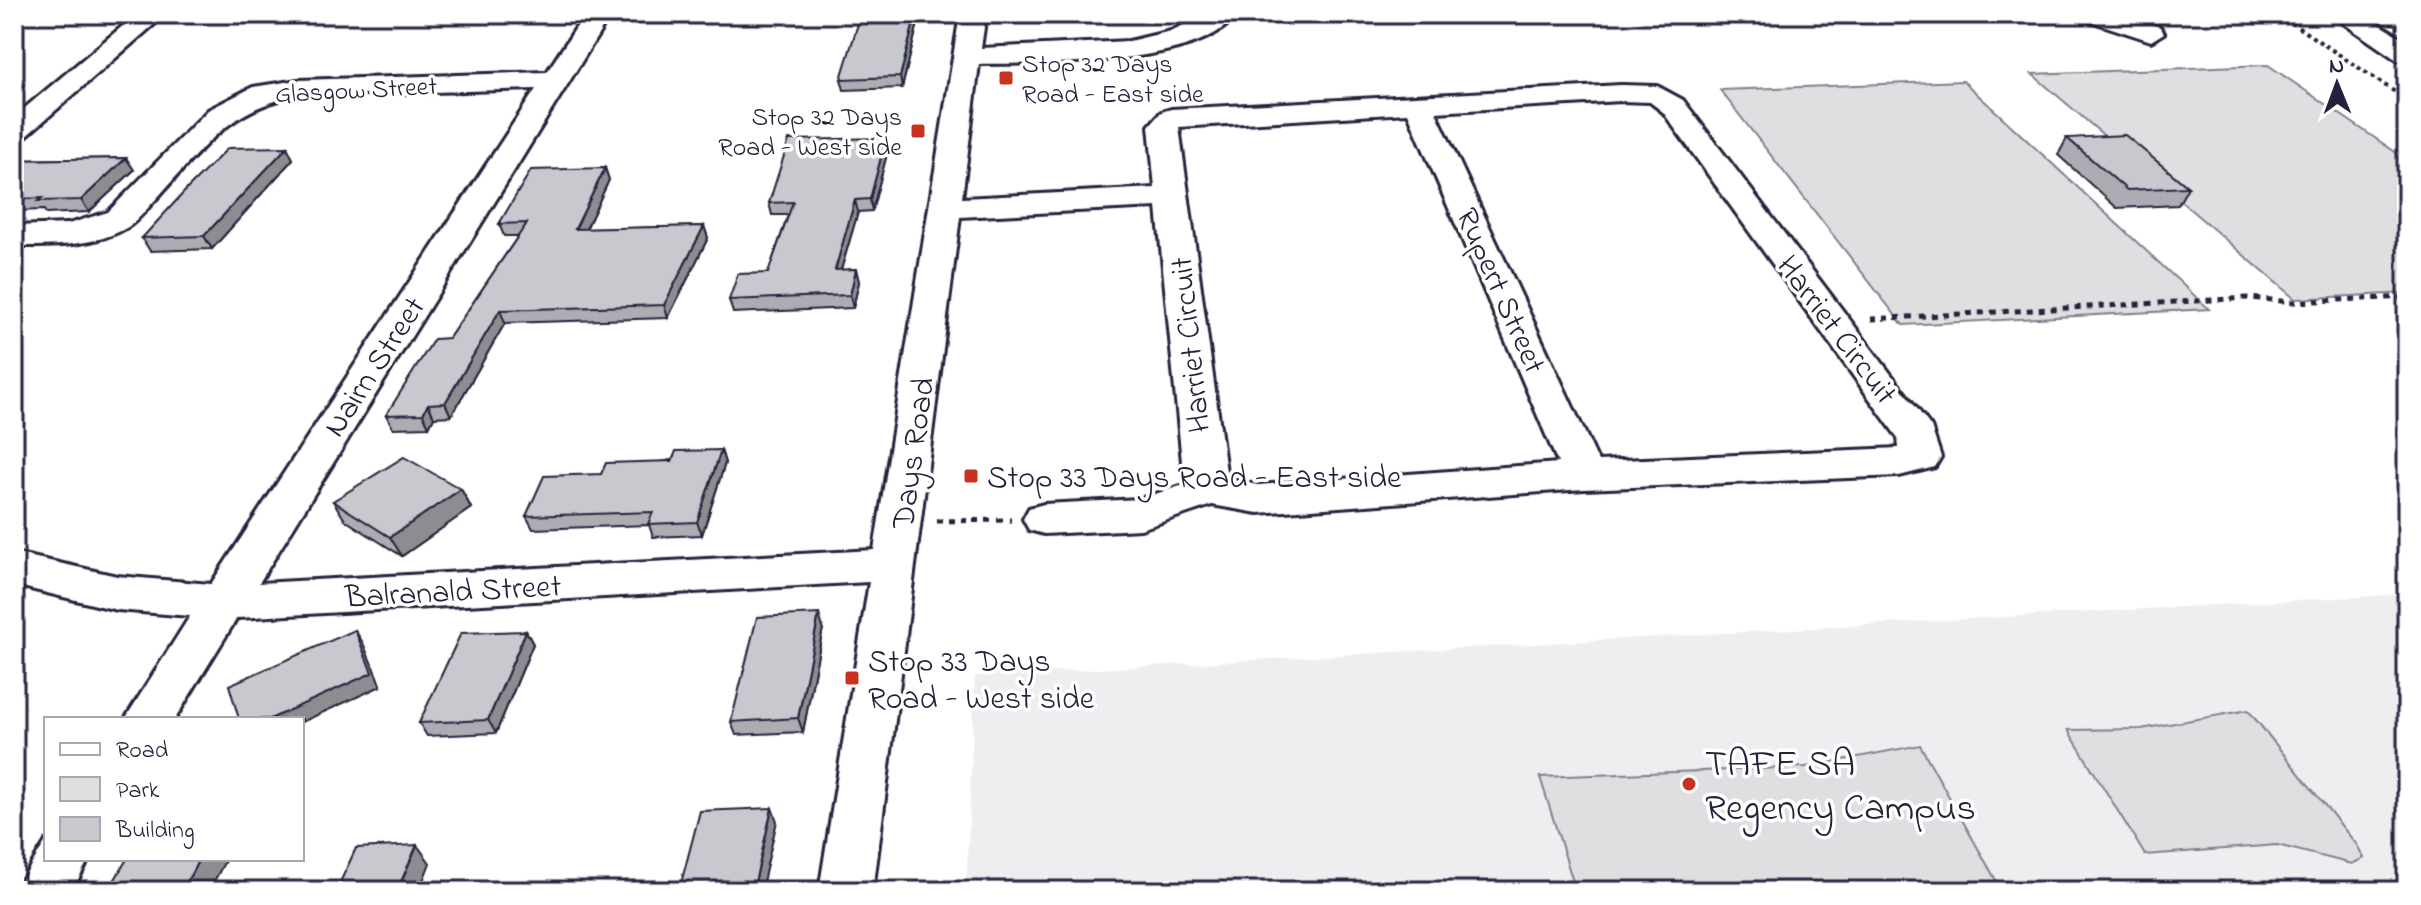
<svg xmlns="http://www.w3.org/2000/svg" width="2421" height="905" viewBox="0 0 2421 905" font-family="'Indie Flower',sans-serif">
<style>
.built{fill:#eeeef1}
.green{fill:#dfdfe2;stroke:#80808e;stroke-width:2}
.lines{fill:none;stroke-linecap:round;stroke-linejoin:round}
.minor-casing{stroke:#22223b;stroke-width:6}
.highway-casing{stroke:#22223b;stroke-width:6}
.path-far1{stroke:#22223b;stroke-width:4;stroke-dasharray:4 4;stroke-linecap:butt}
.path{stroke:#22223b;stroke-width:5;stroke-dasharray:6 6;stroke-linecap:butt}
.minor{fill:#fff;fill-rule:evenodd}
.highway{fill:#fff;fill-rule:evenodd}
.wall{fill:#acacb2;stroke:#22223b;stroke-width:2}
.shaded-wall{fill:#8c8c91;stroke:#22223b;stroke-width:2}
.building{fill:#c8c8cf;stroke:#22223b;stroke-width:2}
.poi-dot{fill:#c8321e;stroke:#fff;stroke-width:3}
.labels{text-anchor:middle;stroke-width:7;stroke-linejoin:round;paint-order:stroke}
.far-poi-label{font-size:26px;fill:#22223b;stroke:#fff;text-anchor:start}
.far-street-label{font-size:26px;fill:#22223b;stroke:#fff}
.street-label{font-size:32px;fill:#22223b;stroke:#fff}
.poi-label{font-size:32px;fill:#22223b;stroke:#fff;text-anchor:start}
.near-poi-label{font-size:38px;fill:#22223b;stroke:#fff;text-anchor:start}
</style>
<rect width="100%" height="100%" fill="#fff"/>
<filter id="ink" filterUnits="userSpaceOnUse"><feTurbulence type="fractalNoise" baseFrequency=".0125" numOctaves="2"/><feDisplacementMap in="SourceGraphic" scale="16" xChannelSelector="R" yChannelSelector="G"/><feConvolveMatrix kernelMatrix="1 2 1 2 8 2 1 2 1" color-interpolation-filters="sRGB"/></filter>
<g filter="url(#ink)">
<path class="built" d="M2407,594V891H966L975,676Z"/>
<path class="green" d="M2268,65L2407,160V293L2295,299L2032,74Z
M1963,81L2209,309L1903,325L1720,90Z
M2248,710L2357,845L2364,858L2352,864L2277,845L2145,855L2068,730L2141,729Z
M1920,745L2002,891H1576L1540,777L1806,767Z"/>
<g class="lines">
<g class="minor-casing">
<path id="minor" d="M137,14H166L24,138L14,141V117Z
M585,14H611L259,583L874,550L960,14H986L981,48L1129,41L1171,31L1206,14H1237C1200,68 1039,63 979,64L962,198L1155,188L1149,126L1161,112L1171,109L1621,85L1657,86L1683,100L1931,427L1941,457L1935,467L1899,476L1584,489L1258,513L1212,505L1141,529L1044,534L1029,530L1023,519L1029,508L1044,504L1139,499L1187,484L1183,472L1157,207L960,217L873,891H819L869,582L237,618L175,719H125L190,616L117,610L14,585V553L117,576L211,584L536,89L298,96C231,106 201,150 158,197C149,206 139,220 128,227C95,247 51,246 14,246V226L68,224L108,212L208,110L253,87L298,80L547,72ZM1621,101L1650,102L1663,112L1898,438L1899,448L1598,461L1436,112ZM1408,113L1558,463L1258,485L1227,479L1179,127Z
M2080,14H2119L2160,27L2164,33L2151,41L2084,19Z
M46,841V859H89L72,891H15Z"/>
</g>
<g class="highway-casing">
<path id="highway" d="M2330,14H2363L2407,41V63L2397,60Z"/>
</g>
<path class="path-far1" d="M2278,14L2407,100"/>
<path class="path" d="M1871,319L2248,298L2294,302L2407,297
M937,521L1011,520"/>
<use href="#minor" class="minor"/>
<use href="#highway" class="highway"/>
</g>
<path class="wall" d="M918,23L902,88L844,90L841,79Z
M2067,138L2188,187L2178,205L2117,208L2058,155Z
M287,147L293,159L212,249L150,251L142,238Z
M888,150L872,211L858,212L841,270L856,269L859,282L853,308L733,313L729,300L768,273L788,215H772L769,203Z
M126,158L134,170L89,212L46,214L44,210L14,211V160Z
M605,168L609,180L586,229L704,226L708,238L668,318L505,323L451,416L434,417L429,427L393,428L386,415L449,338L518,236H504L499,224Z
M721,450L725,463L702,535L653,537L649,525L533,529L526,516L601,474Z
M461,489L471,508L402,556L345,520L333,501Z
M823,628L803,732L736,735L731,722Z
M526,631L533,644L496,733L427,736L419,723Z"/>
<path class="shaded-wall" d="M916,14L918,23L902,88L900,77Z
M886,138L888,150L872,211L870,199Z
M287,147L293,159L212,249L204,236Z
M126,158L134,170L89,212L81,200Z
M605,168L609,180L580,242L575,229Z
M855,200L858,212L837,283L835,270Z
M704,226L708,238L668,318L664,305Z
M856,269L859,282L853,308L850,295Z
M500,310L505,323L451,416L445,403Z
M428,404L434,417L429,427L423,414Z
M721,450L725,463L702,535L697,522Z
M461,489L471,508L402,556L390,537Z
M819,614L823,628L803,732L798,718Z
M355,630L363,643L381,686L302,722V719H270Z
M526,631L533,644L496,733L488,720Z
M772,808L777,821L761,891H753Z
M417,845L430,863L419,891H397Z
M199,859H226L209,891H182Z"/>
<path class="building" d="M861,14H916L900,77L841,79Z
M2125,135L2188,187L2127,190L2067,138Z
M886,138L870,199L855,200L835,270L856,269L850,295L729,300L738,274L768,273L793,202L769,203L789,140Z
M287,147L204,236L142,238L188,188L228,148Z
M126,158L81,200L38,201L42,198L14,199V160Z
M605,168L575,229L704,226L664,305L500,310L445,403L428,404L423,414L386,415L434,339L449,338L527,223L499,224L531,170Z
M721,450L697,522L648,524L653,512L526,516L544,476L601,474L606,463L672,461L676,451Z
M404,457L461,489L390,537L333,501Z
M819,614L798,718L731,722L757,617Z
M355,630L372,673L270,719H239L229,685Z
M526,631L488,720L419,723L461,633Z
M772,808L753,891H679L700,811Z
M417,845L397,891H336L356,848Z
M127,859H199L182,891H108Z"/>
</g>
<g class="poi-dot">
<rect x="998" y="70" width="16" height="16" rx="4"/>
<rect x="910" y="123" width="16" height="16" rx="4"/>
<rect x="963" y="468" width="16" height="16" rx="4"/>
<rect x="844" y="670" width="16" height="16" rx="4"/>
<circle cx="1689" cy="784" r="8"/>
</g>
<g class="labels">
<g class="far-poi-label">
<text x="1022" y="72">Stop 32 Days<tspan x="1022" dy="30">Road - East side</tspan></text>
<text x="902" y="125" text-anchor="end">Stop 32 Days<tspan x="902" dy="30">Road - West side</tspan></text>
</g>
<g class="far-street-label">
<text transform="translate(356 89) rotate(-3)" y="9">Glasgow Street</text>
</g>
<g class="street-label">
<text transform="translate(1502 290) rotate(66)" y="11">Rupert Street</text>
<text transform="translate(1838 329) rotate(53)" y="11">Harriet Circuit</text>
<text transform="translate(1189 345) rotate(-96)" y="11">Harriet Circuit</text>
<text transform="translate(373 366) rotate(-57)" y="11">Nairn Street</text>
<text transform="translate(912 453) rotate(-82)" y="11">Days Road</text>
<text transform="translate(453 590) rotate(-3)" y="11">Balranald Street</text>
</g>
<g class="poi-label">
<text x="987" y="487">Stop 33 Days Road - East side</text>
<text x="868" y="671">Stop 33 Days<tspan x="868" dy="37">Road - West side</tspan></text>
</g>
<g class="near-poi-label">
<text x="1705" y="775">TAFE SA<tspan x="1705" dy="44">Regency Campus</tspan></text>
</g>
</g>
<rect width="2421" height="905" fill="none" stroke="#fff" stroke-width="48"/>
<rect x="24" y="24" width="2373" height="857" fill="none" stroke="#22223b" stroke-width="3" filter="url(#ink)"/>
<rect x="44" y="717" width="260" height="144" fill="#ffffff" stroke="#a7a7b1" stroke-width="2"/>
<rect x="60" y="743" width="40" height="12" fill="#ffffff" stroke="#a7a7b1" stroke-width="2"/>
<text x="116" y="757" font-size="24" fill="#22223b">Road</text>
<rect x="60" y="777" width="40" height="24" fill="#dfdfe2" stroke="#a7a7b1" stroke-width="2"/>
<text x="116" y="797" font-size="24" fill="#22223b">Park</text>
<rect x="60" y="817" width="40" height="24" fill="#c8c8cf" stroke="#a7a7b1" stroke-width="2"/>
<text x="116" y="837" font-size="24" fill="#22223b">Building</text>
<g transform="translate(2337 84) rotate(359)" stroke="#ffffff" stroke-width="6" paint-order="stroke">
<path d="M0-6L14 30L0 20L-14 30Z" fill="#22223b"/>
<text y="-12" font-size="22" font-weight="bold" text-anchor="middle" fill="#22223b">N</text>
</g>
</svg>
